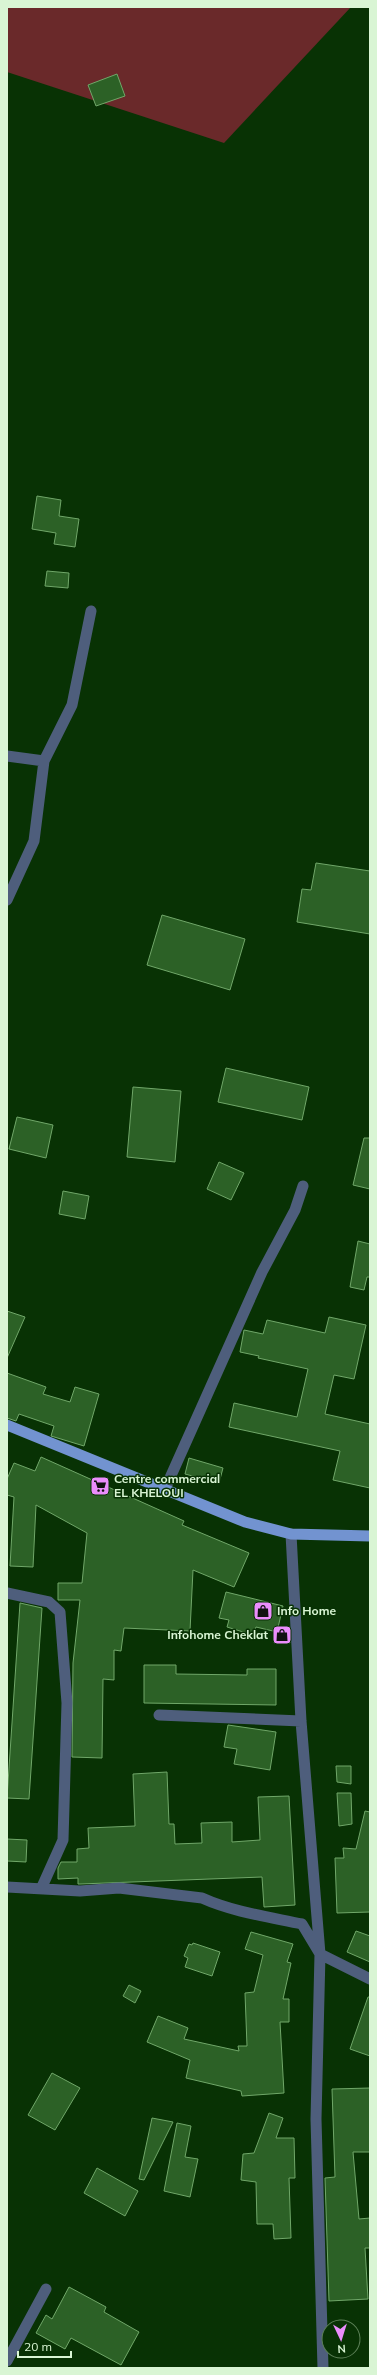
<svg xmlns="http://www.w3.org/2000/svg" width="377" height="2375" viewBox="0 0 377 2375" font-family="Mulish,sans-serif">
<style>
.green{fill:#6a292a}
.building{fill:#2c6126;stroke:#70a769}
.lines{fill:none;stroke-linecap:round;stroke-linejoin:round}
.minor{stroke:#4e5e7c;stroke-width:11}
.primary{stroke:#7293d0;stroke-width:11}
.labels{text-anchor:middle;stroke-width:3;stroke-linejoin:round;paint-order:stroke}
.poi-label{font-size:12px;font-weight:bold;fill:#d9f5d4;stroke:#083204;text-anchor:start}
</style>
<rect width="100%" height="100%" fill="#083204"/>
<path class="green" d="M7,7H351L224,143L7,72Z"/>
<path class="building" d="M117,74L125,96L96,106L88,85Z
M37,496L61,500L59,516L79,519L75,547L54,544L56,533L32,529Z
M47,571L69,573L68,588L45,586Z
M316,863L370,871V934L297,922L302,889L311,890Z
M162,915L245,939L230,990L147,965Z
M226,1068L309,1087L302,1120L218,1102Z
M133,1087L181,1091L175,1162L127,1157Z
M17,1117L53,1125L46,1158L9,1149Z
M364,1138H370V1189L353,1185Z
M219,1162L244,1173L231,1200L207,1189Z
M63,1191L89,1196L85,1219L59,1214Z
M358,1241L370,1244V1277H367L364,1290L350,1287Z
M7,1311L25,1317L7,1358Z
M329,1317L366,1325L354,1379L334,1375L325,1414L370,1424V1488L333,1480L340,1451L229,1427L234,1403L297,1417L308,1369L258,1358L259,1356L240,1352L244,1330L263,1334L267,1320L325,1333Z
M7,1373L46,1387L43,1394L70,1402L75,1387L99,1394L84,1446L51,1436L54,1426L19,1414L16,1421L7,1418Z
M41,1457L184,1521L182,1525L249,1553L234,1587L193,1570L190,1631L124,1628L121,1651L114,1650V1680L103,1679L102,1758L72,1757L73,1663L80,1600H58V1583H82L87,1533L36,1505L33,1567L10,1566L14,1497L7,1495V1479L14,1463L35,1471Z
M189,1458L223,1468L219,1483L185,1474Z
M226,1592L283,1606L277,1632L256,1627L253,1635L227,1627L229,1620L219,1618Z
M20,1603L42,1608L29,1799L7,1798Z
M144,1665H176V1674L247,1675V1669H276V1705L144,1703Z
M228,1725L276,1732L270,1770L234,1764L237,1749L224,1747Z
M336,1766H351V1784L337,1782Z
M167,1772L169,1824H174L175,1844L202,1843L201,1823L232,1822V1842L260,1840L258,1797L289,1796L295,1905L264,1907L262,1877L80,1884H78V1878L58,1879V1868L61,1862H77V1849L89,1848L88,1828L135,1826L133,1774Z
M337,1793H351L352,1824L339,1826Z
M365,1811L370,1812V1912L337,1913L335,1858H344L343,1848L356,1849Z
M7,1839L27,1840L26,1862L7,1861Z
M356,1931L370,1936V1962L347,1952Z
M251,1932L293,1944L287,1962L291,1963L283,1999H289V2022H280L284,2093L242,2096L241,2091L186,2078L190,2060L147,2042L158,2016L188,2028L184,2039L239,2051L238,2046H247L245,1993L254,1992L263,1955L245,1949Z
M193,1943L220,1952L212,1976L185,1967L188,1958L184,1956L189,1944L192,1945Z
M129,1985L141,1991L135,2003L123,1996Z
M368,1997H370V2056L350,2049Z
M52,2073L80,2088L55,2130L28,2115Z
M370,2088V2152H353L359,2219L370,2218V2248H365L368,2299L329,2301L325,2178L335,2177L332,2089Z
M269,2113L283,2118L276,2138H294L295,2178H289L291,2238L274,2239L273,2224H257L256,2182L241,2180L243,2154L254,2153Z
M152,2118L173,2122L144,2180L139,2179Z
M177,2123L191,2126L185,2157L198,2159L190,2197L164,2191Z
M97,2168L138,2191L125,2216L84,2193Z
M69,2287L106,2307L104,2312L139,2332L121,2365L71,2338L65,2349L36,2333L46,2315L52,2319Z"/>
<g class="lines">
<path class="minor" d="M7,756L44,761
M7,900L34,841L44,761L72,705L91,611
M165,1489L262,1272L295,1210L303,1186
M291,1534L301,1721L320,1954L316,2119L323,2368
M7,1593L49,1602L60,1612L67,1703L63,1840L41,1889
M159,1715L301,1721
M7,1887L80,1891L119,1888L202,1898C233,1912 269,1917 302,1924L320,1954L370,1979
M7,2361L46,2289"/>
<path class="primary" d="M7,1425L245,1522L291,1534L370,1536"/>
</g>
<defs>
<g id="supermarket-square" transform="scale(1)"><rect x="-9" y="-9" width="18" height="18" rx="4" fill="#eb8dfc" stroke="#083204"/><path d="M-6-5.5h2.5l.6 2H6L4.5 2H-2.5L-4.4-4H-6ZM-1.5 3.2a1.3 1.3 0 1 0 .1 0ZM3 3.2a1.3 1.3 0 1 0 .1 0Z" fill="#111"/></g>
<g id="shop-square" transform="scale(1)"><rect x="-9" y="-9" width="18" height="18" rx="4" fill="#eb8dfc" stroke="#083204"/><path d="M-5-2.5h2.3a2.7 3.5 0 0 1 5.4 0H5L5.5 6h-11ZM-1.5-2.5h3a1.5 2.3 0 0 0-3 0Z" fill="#111"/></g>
</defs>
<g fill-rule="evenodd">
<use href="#supermarket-square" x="100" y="1486"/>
<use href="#shop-square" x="263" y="1611"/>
<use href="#shop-square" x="282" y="1635"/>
</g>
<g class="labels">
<g class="poi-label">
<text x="114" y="1483">Centre commercial<tspan x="114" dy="14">EL KHELOUI</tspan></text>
<text x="277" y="1615">Info Home</text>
<text x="268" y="1639" text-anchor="end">Infohome Cheklat</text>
</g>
</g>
<rect width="377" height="2375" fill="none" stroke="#d9f5d4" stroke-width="16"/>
<g transform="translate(341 2339) rotate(176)"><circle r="19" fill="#083204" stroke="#5c8057"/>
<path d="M0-3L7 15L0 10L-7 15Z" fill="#eb8dfc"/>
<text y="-6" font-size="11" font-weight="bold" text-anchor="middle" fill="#d9f5d4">N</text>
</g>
<path d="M18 2351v6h53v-6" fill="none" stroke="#d9f5d4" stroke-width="2"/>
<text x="24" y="2351" font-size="12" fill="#d9f5d4" stroke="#083204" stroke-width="3" paint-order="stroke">20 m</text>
</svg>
